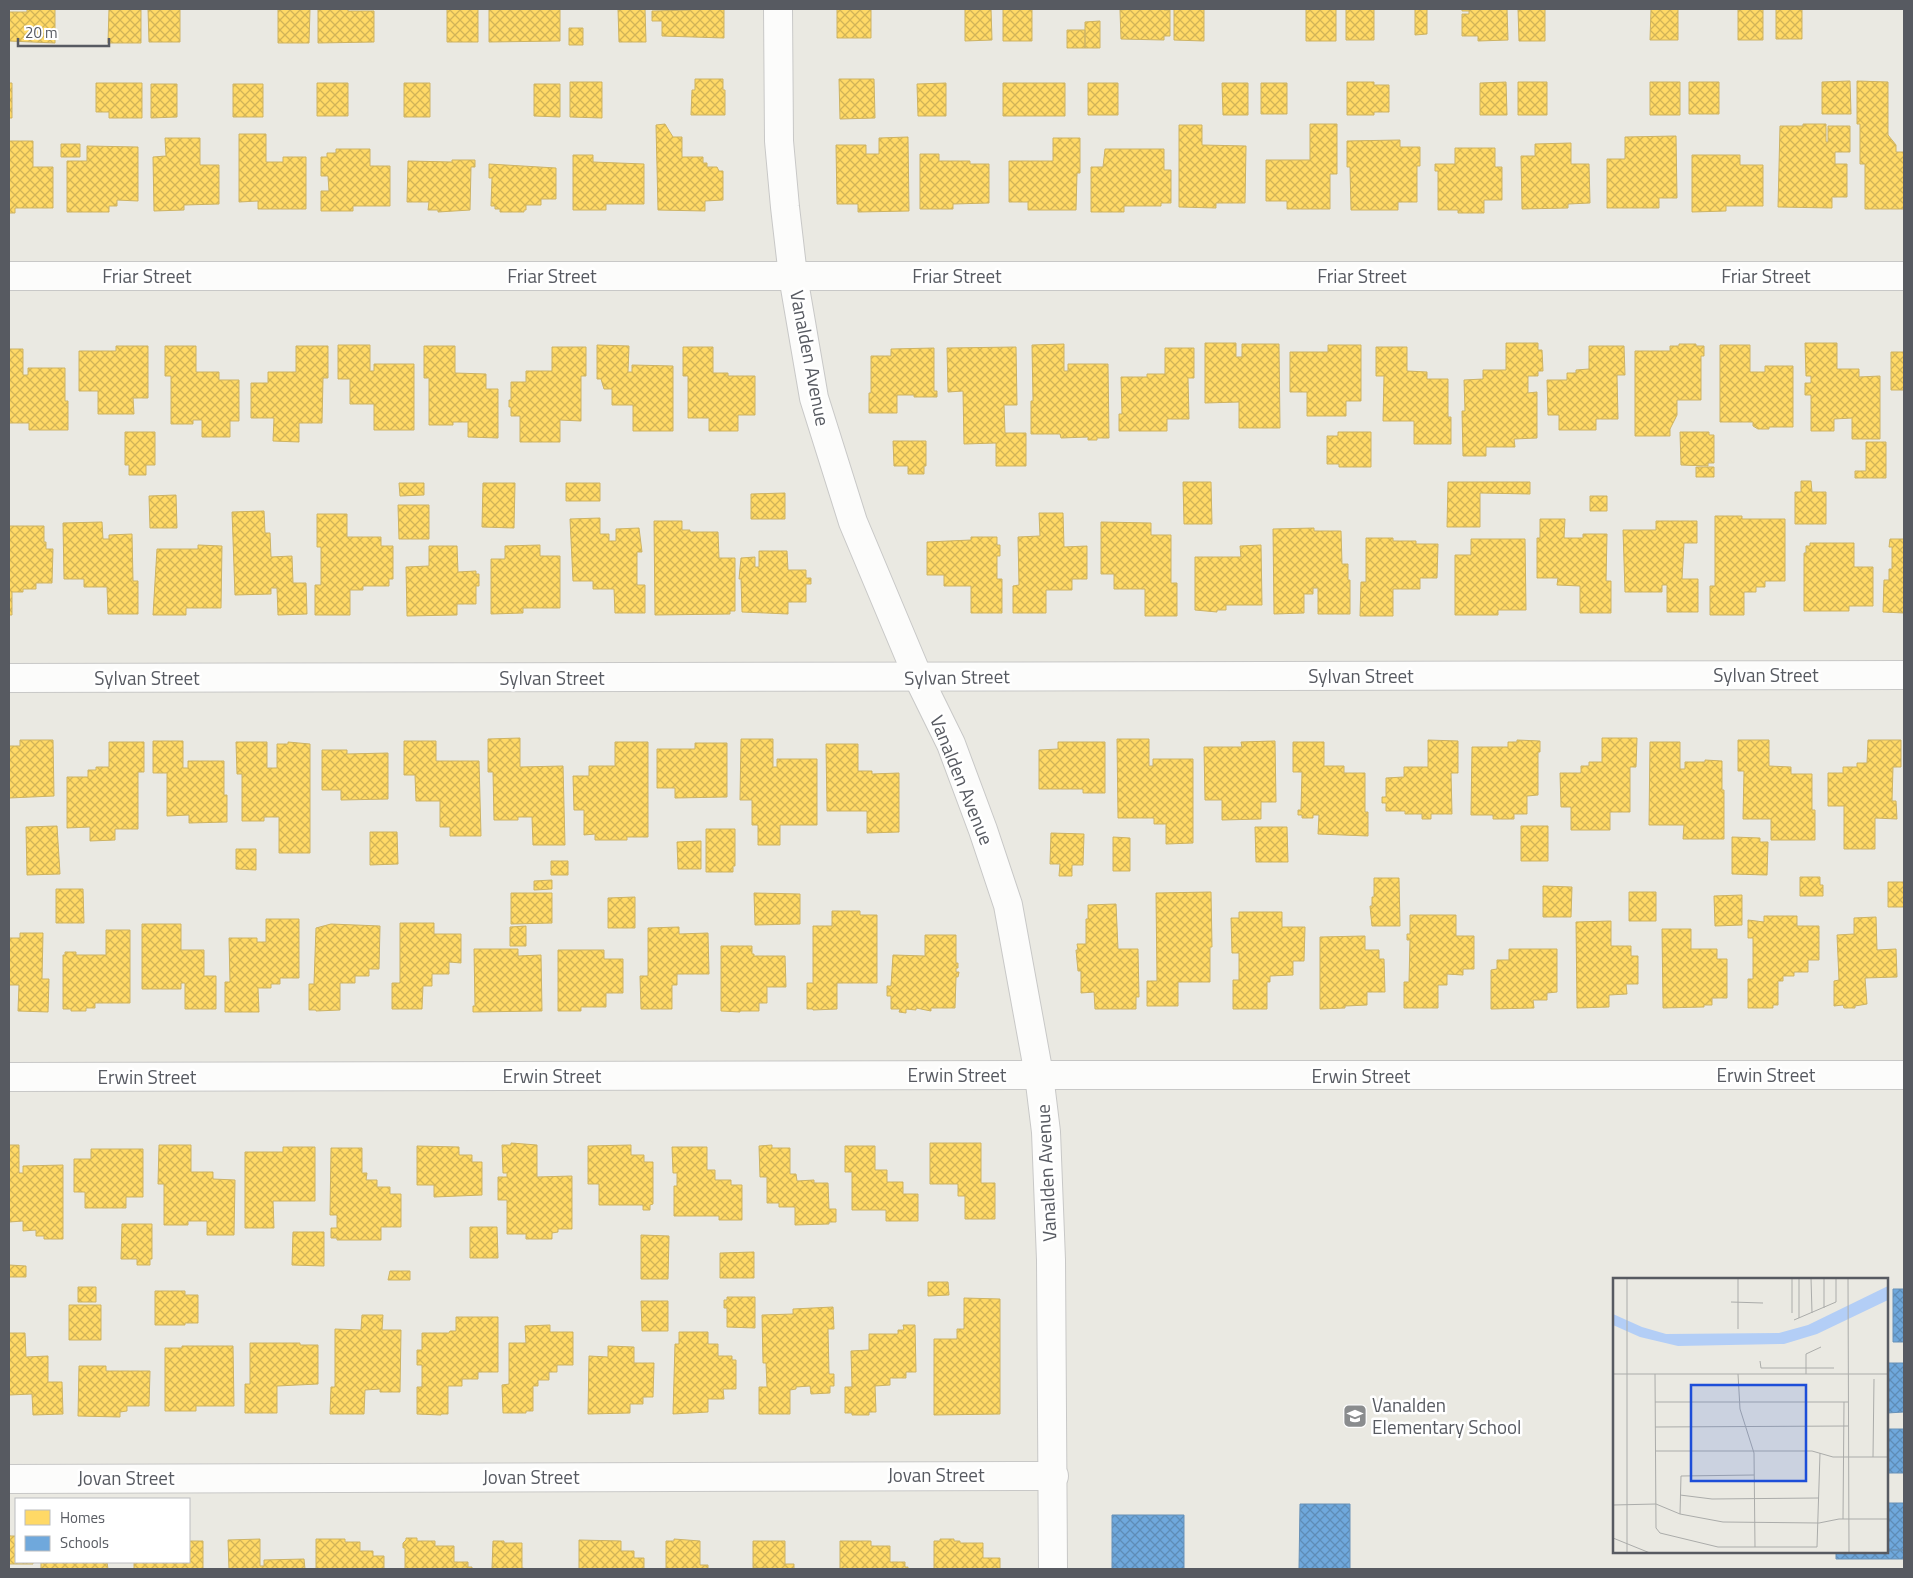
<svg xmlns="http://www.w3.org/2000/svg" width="1913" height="1578" viewBox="0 0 1913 1578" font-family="'Titillium Web',sans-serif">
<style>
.homes{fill:url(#homes-cross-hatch);stroke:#cdb364}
.schools{fill:url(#schools-cross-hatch);stroke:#6891b7}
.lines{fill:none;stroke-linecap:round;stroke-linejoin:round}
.street-casing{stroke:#c8c8c7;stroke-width:30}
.secondary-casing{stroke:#c8c8c7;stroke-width:30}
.street{stroke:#fcfcfb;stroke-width:28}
.secondary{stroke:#fcfcfb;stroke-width:28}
.labels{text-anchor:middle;stroke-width:5;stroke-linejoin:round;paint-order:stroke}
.street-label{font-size:19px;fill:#575a61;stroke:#fff}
.poi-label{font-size:19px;fill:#575a61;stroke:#fff;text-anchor:start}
.inset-road{fill:none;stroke:#abacaa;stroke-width:1}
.view{fill:#1d4ed8;fill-opacity:0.15;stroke:#1d4ed8;stroke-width:2.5}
.inset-edge{fill:none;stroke:#575a61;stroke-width:2.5}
</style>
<defs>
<pattern id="homes-cross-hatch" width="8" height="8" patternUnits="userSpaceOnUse" patternTransform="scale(1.25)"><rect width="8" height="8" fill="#ffd966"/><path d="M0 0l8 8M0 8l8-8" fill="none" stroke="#d1b357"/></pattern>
<pattern id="schools-cross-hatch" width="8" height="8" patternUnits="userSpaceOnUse" patternTransform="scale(1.25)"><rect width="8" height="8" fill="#6fa8dc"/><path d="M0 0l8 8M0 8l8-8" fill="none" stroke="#5e8cb6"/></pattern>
</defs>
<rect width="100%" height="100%" fill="#eae9e2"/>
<path class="homes" d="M27,9H55V43L9,41V12H27Z
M109,9H141V43H108Z
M148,9H180V42H149Z
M278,9H310L309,43H278Z
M318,9H348V11H374V42L318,43Z
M447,9H478V42H447Z
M489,9H560V41L489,42Z
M618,9H645L646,42H619Z
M690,9H724V38L662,36V21H652V11L690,10Z
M837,9H871V38H837Z
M965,9H991L992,40L965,41Z
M1003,9H1032V41H1003Z
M1135,9H1164V10H1170V36H1164V40L1121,39L1120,10Z
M1174,9H1204V41L1174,40Z
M1306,9H1336V41H1306Z
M1346,9H1374V40H1346Z
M1415,9H1427V34L1415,35Z
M1462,9H1507L1508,40L1478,41V36H1462V14H1469V11H1462Z
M1518,9H1545V41H1519Z
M1651,9H1678V40H1650Z
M1738,9H1763V40H1738Z
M1776,9H1802V39H1776Z
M1100,21V48H1085V22Z
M569,28H583V45H569Z
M1067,30H1085V48H1067Z
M695,79H723V90H725V115H691L692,90H695Z
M839,79H874L875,118L840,119Z
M1850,81L1851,114H1822V82Z
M1857,81L1888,82V135L1896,145V152H1904V209H1865V164H1860V124H1857Z
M570,82H602V118L570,117Z
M1347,82H1374V85H1389V112H1374V115H1347Z
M1506,82L1507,115H1480V83Z
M1518,82H1547V115H1518Z
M1650,82H1680V115H1650Z
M1689,82H1719V114H1689Z
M9,83H12V118H9Z
M96,83H142V118H109V112H96Z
M317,83H348V116H317Z
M404,83H430V117H404Z
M946,83V116H918L917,84Z
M1003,83H1065V116H1003Z
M1088,83H1118V115H1088Z
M1222,83H1248V115H1223Z
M1261,83H1287V114H1261Z
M151,84H177V117L151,118Z
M233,84H263V117H233Z
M534,84H560V117L534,116Z
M665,124L673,137H682V157H703V163H707V167H717L719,171H723V200L705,201V211L658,210L656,125Z
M1310,124H1337V174H1330V209H1287V201H1266V160H1310Z
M1803,124H1826V142H1828V126H1850V152H1835V164H1847V197H1832V208L1778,207L1780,126H1803Z
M1179,125H1202V145L1246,146L1245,203H1216V208L1179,207Z
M239,134H266V162H283V157H306V209H258V201L239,202Z
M1676,136L1677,198H1659V208H1607V159H1625V137Z
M908,137L909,211L858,212V204H837L836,145H866V154H879V138Z
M165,138H200V165H219V204L184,205V210L154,211L153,157L166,156Z
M1053,138H1080V173H1077L1076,210H1028V202H1009V161H1053Z
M1400,140V147H1420V166H1417V202H1398V210H1351L1350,167H1347V141Z
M9,141H33V167H53V208H15V213H9Z
M1571,143V164H1589L1590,203L1568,204V208L1522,209L1521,156H1535V144Z
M61,144H80V157H61Z
M87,146L138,147V201L117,200V206H109V212H67V161H87Z
M1455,148H1495V167H1502V200H1484V213H1458V210H1438V171H1435V164H1455Z
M336,149H370V166H390V206H353V211H321V191H329L328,176H321V157H327V153H336Z
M1105,149H1164V170H1171V203H1161V206H1124V212H1091V167H1103Z
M920,154H939V161H970V164H989V203L953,204V209H920Z
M573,155H593V162L644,164V204H606V210H573Z
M1692,155H1740V165H1763V206H1726V211L1692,212Z
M452,160H475V167H471L470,210L438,212V210H428L429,202H407L408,161L452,162Z
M489,164L556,168V199H541V205H526V210H524V212H500V209H495V206H491L492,178H489Z
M1205,343H1236V357H1242V344H1279L1280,428H1239V402L1205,403Z
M1506,343H1538V350H1542L1543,371H1538V376H1528V393L1537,392V438L1514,439L1515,447H1486V456H1463L1462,411H1465L1464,380L1483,379V370H1506Z
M1805,343H1837V369H1859V377L1880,376V439H1852V418L1834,419V431H1811V395H1805V383H1811V376H1806Z
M1064,344V371H1068V364H1108L1109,438H1097V440H1088V437L1061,438L1060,434H1031V401H1033L1032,345Z
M1679,344H1696V346H1704V356H1701V400H1677V415L1670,429V436H1635V351H1670V346H1679Z
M338,345H370V371H374V364H414V430H374V404H350V379H338Z
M597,345L629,346L628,372H632V365L673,366V431H633V405H612V389H604L601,379H597Z
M1328,345H1361V401H1346V416H1307V392H1290V352H1328Z
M1720,345H1750V372H1765V366H1793V427H1769V429H1758L1753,426V422H1720Z
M116,346H148V398H133L134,414H98V391H79V351H116Z
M165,346H196V372H219V380H239V421H230V437H202V420H193V424H171V376H165Z
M296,346H328V378H323L322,423H299V442L273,441L274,418H251V383H268V372H296Z
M424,346H455V373L486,374V389H498V438L468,437V422H453V425H429V378H424Z
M1589,346H1624L1625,375H1617L1618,419H1596V430H1559V415H1548L1547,380H1567V373H1576V370L1589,369Z
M552,347H586V376H581V421L560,420V442H520V416H511V407H509V400H511V382H526V371H552Z
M683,347H713V373H728V376H755V415H738V431H709V418H688V376H683Z
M1016,347L1017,405H1004L1005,433H1026V466H996V443L964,444L963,391L948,392L947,348Z
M1376,347H1407V371L1427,372V379H1448V417H1451V444H1414V421H1383L1384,376H1376Z
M934,348V391H937V397H914V395H897V413H869V393H871V356H891V349Z
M1165,348H1194V378H1188L1189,419H1167V431H1119V414H1122L1121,377H1147V374H1165Z
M9,349H23V375H28V368H65V401H68V430H29V423H9Z
M1891,352H1904V390H1891Z
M125,432H155V465H146V475H129V465H125Z
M1338,432H1371V467H1339V464H1327V436H1338Z
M1680,432H1709V435H1714V463H1708V466L1681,465Z
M893,441H926V466H924V474H908V466H894Z
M1866,442H1886V478H1855V471H1866Z
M1696,467H1714V477H1696Z
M1801,481H1811L1812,492H1826V524H1795V492H1801Z
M1183,482H1211L1212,524H1184Z
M1448,482H1530V494L1480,493V527H1447Z
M399,483H424V495L400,496Z
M483,483H515L514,528L482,527Z
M566,483H600V501H566Z
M785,493V519H751V494Z
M176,495L177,528H150L149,496Z
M1590,496H1607V511H1590Z
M398,505H429V539H399Z
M264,511L265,533H270L271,557L292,556L293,583H306L307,614L278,615L277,588H271V594L235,595L232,512Z
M1039,513H1063L1064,547L1087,546V579H1072V590H1046V613H1013V586L1019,585L1018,537L1040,536Z
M317,514H347V537H381V546H393V579H389V586H363V590H350V615H315V585H321V547H317Z
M1715,516H1742V519H1785V581H1765V587H1756V592H1744V615H1710V586H1715Z
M600,518V534H609V541H616V529L639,528L642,552H637V585H645V613H615L614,589H593V581H573L570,519Z
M1540,519H1565L1564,538H1583V534H1607L1606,581H1611V613H1580V586L1557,585L1558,578H1537V538H1540Z
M654,521H682V530H690V532H718L719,558H735V611H730V614L655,615Z
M1656,521H1697V543H1684L1682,579H1698V612H1667V585H1662V592H1625L1623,530H1656Z
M102,522L103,539H109V535L132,534L133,581H138V614H108L107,587H84V579H64L63,523Z
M1101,522L1151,523V535H1171V583H1177V616H1145V589H1114V574H1101Z
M9,526H44V542H46V549H53L52,583H36V589H23V592H12V615H9Z
M1314,528V531H1341L1342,564H1348V580H1350V614H1318V588H1313V594H1304V613L1274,614L1273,529Z
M971,537H997V545H1000V556H997V579H1002V613H971V586H944V575H927V542L971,540Z
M1366,538H1393V541H1416V544H1438L1437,578H1420V589H1393V616H1360L1361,582H1366Z
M1471,539H1525L1526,610H1498V615H1455V555H1471Z
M1890,539H1904V613L1883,612L1884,580H1889V569H1892V547H1889Z
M1810,543H1854V567H1873V606H1849V611H1804V553H1806V546H1810Z
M198,545L222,546L221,608H186V615H153L157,549H198Z
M540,545V556H560V608H523V613L491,614V559H505V546Z
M1261,545L1262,605H1226V610H1217V612L1195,610V557H1241L1240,546Z
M429,546H457L458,572L476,571V574H479V586H476V604H457V615L407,616L406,567L429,566Z
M759,551H787L788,570H806V578H811V584H806V602H788V614L742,612L741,579H739L741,558L755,557V567H759Z
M520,738V767L563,766L565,845H533L532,817H518V820H494L493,772H488V739Z
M1602,738H1637L1636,767H1630V812H1610V830H1571V807H1561L1560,773H1581V766H1589V762H1602Z
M741,739H773V767H777V759H817V825H780V845H758V825H752V800H740Z
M1117,739H1149V766H1153V759H1193V843L1166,844V824H1154V818H1118Z
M20,740H53L54,796L9,798V746H20Z
M1428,740L1458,741V773H1451L1452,814H1431V819H1422V814H1405V811H1386V803H1382V797H1386V778L1404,777V767H1428Z
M1517,740L1540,741V752H1538V795L1527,796V814H1514V819H1493V815H1471L1472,747H1508V742H1517Z
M1738,740H1769V766L1791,767V774H1812V810H1815V840H1771V819H1743L1744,771H1738Z
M1868,740H1901V767H1893L1892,801H1896L1897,819L1875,818V849H1844V806H1828V773H1843V767H1857V763H1867Z
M153,741H183V768H188V761H224V795H227V822L189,823V815L167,816V773H153Z
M404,741H436V761H479L481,836H450V827H440V801H416L415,775H404Z
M1275,741L1276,802H1261V819L1222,820V800H1205L1204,747H1242L1241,742Z
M109,742H144V772H138V829H115V840L90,841V827L67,828V777H88V770H96V767H109Z
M236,742H267V768H277V744H288V742L310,744V853H279V817H264V821H242V774H237Z
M615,742H648V837H627V840H595V834L584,835V810H574L573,776H589V766H615Z
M1058,742H1105V793H1083V789H1039V750L1058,749Z
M1293,742H1324V766H1344V773H1365V812H1368V836L1318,834L1319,815H1313V818H1302V815H1298V810H1301L1302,772H1293Z
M1650,742H1680V769H1685V762H1705V760L1722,761V790H1724V839H1683L1684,825H1649Z
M695,743H727V797L675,798V788H657V749H695Z
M826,744H858V771H872V774L899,773V832L867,833V811H827Z
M322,750H347V754L388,753V799L341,800V790H322Z
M57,826L60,874L27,875L26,827Z
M1521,826H1548V861H1521Z
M1255,827H1287L1288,862H1256Z
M706,829H735V866H733V872H706Z
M370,832H397L398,864L370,865Z
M1051,833L1084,834L1083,865H1072V876H1059L1060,864H1050Z
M1113,837L1130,838V871H1113Z
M1732,837L1760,838V842H1768L1767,875L1732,874Z
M701,841V869H678L677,842Z
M236,849H256V870L236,869Z
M551,861H568V875H551Z
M1800,877H1820V885H1823V896H1800Z
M1374,878H1399L1400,926H1372L1370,906H1372V897H1374Z
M552,880V889L534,890V881Z
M1888,882H1904V907H1888Z
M1543,886L1572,887L1571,917H1543Z
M56,889H83L84,923H56Z
M1211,892L1212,947H1210V982H1178V1006H1147V981H1157L1156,893Z
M1629,892H1656V921H1629Z
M511,893H552V923L511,924Z
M754,893L800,894V924L755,925Z
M1742,895V925L1715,926L1714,896Z
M635,897V928H608V898Z
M1116,904L1118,949H1138L1139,997H1136V1009H1095L1094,992L1081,993V971H1078L1076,950H1078L1077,944H1086V919H1088V905Z
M832,911H860V915H877V983H837V1009L813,1010V1009H807V983H813V926H832Z
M1239,912H1282V927H1305L1304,961H1293V975L1270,976V982H1267V1009H1233V980H1239V953H1232L1231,918H1239Z
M1410,915H1456V936H1474V969H1463V975L1447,974V985H1438V1008H1404V982H1409L1410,940H1407V934H1410Z
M1764,916H1797V926H1819V960H1808V972H1794V976H1783V981H1778V1005H1773V1008H1748V979H1753V938H1748V920L1764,922Z
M1876,917L1877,950L1896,949L1897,977L1865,978L1867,1004L1855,1006V1008H1844L1843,1005L1834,1006V981L1839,980L1837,935L1854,934V918Z
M266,919H299V978H280V984H271V988H258L259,1012H225V982H230L229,938H257V942H266Z
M1611,921V946H1631V956H1638V984H1626L1627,994L1609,995V1007L1577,1008L1576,922Z
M400,923H434V934H461V963L449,962V974H432V986H423L422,1009H392V983H400Z
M142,924H181V950H204V976H216V1009H185V983H181V989H142Z
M331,924L380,926L379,969H369V976H355V983H340V1010L316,1011V1010H309V984H314L316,928Z
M526,926V946H510V927Z
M679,927V934L708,933L709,974H677V985H672V1009H641L640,976H648V928Z
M1662,929H1691V949H1717V959H1727V998H1712V1005H1704V1007L1663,1008Z
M106,930H130V1003H95V1008H86V1011H71V1009H63V955H65V952H76V955H106Z
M20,933H43L42,979H49L48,1012L18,1011L19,985H9V938H20Z
M925,935H956V963H958V968H956V972H959L958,977H956L955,1008H931V1011L916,1008V1010L906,1009V1013L899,1012L900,1009H891V996H887V986H891L893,955L925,956Z
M1365,936V950H1379V959H1384L1385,992H1367V1005L1345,1006V1008L1320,1009V937Z
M721,946H752V954H754V956H785L786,987H767V1003H759V1011H740V1012L721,1011Z
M474,949H518V956L541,955L542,1011L473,1012V1006H475Z
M1509,949H1557V992L1547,993V1000H1533L1534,1008L1491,1009V970L1497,969V960H1509Z
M558,950H604V959H623V993H606V1007H581V1011H558Z
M511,1143L537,1145V1177L572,1176V1229H558V1232L552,1233V1239H526V1234H507V1200H498V1177H507V1173H503L502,1145H511Z
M930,1143H981V1183H995V1219H965V1196H958V1184H930Z
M9,1145H19V1173H23V1166L63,1165V1239H44V1236H36V1230L23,1231V1221L9,1222Z
M159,1145H191V1172H213V1179L235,1180L234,1235H207V1221H188V1225H164V1184H158Z
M631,1145V1155H644V1162H653V1204L650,1205V1210H643V1205H599V1184H588V1146Z
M772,1145V1148H790V1174H796L797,1181L814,1180V1183H828L829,1209H836V1222H829V1224L795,1225V1207H779V1203H767V1177H760L759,1146Z
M417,1146L459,1147V1155H472V1162H482V1195L434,1197V1185H417Z
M845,1146H875V1170H887V1182H903V1194H918V1221H886V1210H852V1172H845Z
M283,1147H315V1201H273L274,1228H245V1152H283Z
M672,1147H707V1170H715V1180H731V1185H742V1220H719V1216H674V1186H677V1173H673Z
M331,1148H362V1173H367L366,1180H377V1187H390V1194H401V1227H381V1240H337V1238H331V1228H337V1215H330Z
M91,1149H143V1197H126V1208H85V1192H74V1159H91Z
M122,1224H152V1259H150V1265H137V1259H121Z
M470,1227H497L498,1258H470Z
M293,1232H324V1266L292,1265Z
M641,1235L669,1236L668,1279H641Z
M754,1252V1278H720V1253Z
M9,1265L26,1266V1277H9Z
M390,1271H410V1280H388Z
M928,1282H948L949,1295L928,1296Z
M78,1287H96V1302H78Z
M155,1291H185V1295H198V1323H185V1325H155Z
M727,1297H755V1328L727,1327V1308H724V1300H727Z
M964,1298L1000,1299V1414L934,1415V1339H957V1329H964Z
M641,1301H668V1331H642Z
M69,1305H101V1340H69Z
M833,1307L834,1329H828L829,1374H834V1386H830V1393L811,1394L810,1386L796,1387V1389L790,1390V1414H759V1387H767L766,1363H763L762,1315L793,1314V1309Z
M362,1315H383L382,1330H401L400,1392H380V1389L365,1390L364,1414H330L331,1387H335V1329L361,1330Z
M456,1317H498V1372H478V1379H462V1386H448V1414H441V1415L417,1414V1387H422V1365H417V1350H422V1333H449L450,1331H456Z
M550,1325V1332H573V1365H557V1372H549V1380H538V1386H533V1411H526V1413H503L502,1385L509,1384V1343H526L525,1326Z
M903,1325H915L916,1372H906V1378H890V1385L875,1386L876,1412H869V1415H852V1413H845V1387H852L851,1351L869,1350V1334H898V1330H904Z
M679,1332H708V1344H718V1356H732V1360H736V1389H723L724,1399H708V1412L673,1414L675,1344H679Z
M9,1333H25L26,1357L48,1356V1382H62L63,1414L33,1415L32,1394L9,1395Z
M250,1343H300V1345H318V1384L277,1386V1413H245V1384H250Z
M182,1346H233L234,1406H196V1411H165V1348H182Z
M608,1346L634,1347V1363H654L653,1397H643V1404H630V1413L588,1414L589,1356L608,1357Z
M79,1366H106V1371H150L149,1406H127V1411L120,1412V1417L78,1416Z
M9,1533L10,1536H16V1562H33V1564H9V1569Z
M406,1538H417V1541H435V1546H454V1562H468V1567H472V1569H405V1548H403V1543L406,1540Z
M260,1539V1566H264V1560L304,1559L305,1569H229L228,1540Z
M316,1539H345V1542H360V1551H373V1556H384V1569H316Z
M674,1539L700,1541V1565H708V1569H666V1541H674Z
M940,1539H954V1541H960V1543H983V1558H1000V1569H934V1541H940Z
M579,1540L621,1541V1551H634V1558H644V1569H579Z
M189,1541H203V1569H134V1562H189Z
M493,1541H504V1543H522V1568L527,1569H492Z
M753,1541H785V1564H794V1569L753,1568Z
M840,1541H871V1546H890V1562H905V1567H908V1569H840Z
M41,1562H107L108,1569H41Z"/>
<path class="schools" d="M1893,1289H1904V1342H1893Z
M1887,1363H1904V1412L1887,1413Z
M1887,1429H1904V1473H1887Z
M1887,1503H1904V1550H1887Z
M1300,1504H1350V1569H1299Z
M1112,1515H1184V1569H1112Z
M1887,1550H1904V1559H1836V1552H1887Z"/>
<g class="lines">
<g class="street-casing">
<path id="street" d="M9,276H1904
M9,678L1904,675
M9,1077L1039,1075
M9,1479L1054,1476"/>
</g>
<g class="secondary-casing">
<path id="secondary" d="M778,9L779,141L785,207L793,276L814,398L853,522L918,677L951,744L983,830L1008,905L1039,1075L1046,1132L1051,1260L1053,1569
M1039,1075H1904"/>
</g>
<use href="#street" class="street"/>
<use href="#secondary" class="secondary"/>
</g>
<defs>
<g id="school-square" transform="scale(1.25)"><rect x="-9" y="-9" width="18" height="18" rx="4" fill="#8a8c8e" stroke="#fff"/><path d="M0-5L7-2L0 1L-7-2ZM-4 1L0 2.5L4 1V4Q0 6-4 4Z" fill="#fff"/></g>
</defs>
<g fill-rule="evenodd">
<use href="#school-square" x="1355" y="1416"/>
</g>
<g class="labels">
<g class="street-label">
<text x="147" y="283">Friar Street</text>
<text x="552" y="283">Friar Street</text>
<text x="957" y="283">Friar Street</text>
<text x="1362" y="283">Friar Street</text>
<text x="1766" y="283">Friar Street</text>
<text transform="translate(810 358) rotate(79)" y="7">Vanalden Avenue</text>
<text x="1766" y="682">Sylvan Street</text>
<text x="1361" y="683">Sylvan Street</text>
<text transform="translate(957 677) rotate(-1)" y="7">Sylvan Street</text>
<text x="147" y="685">Sylvan Street</text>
<text x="552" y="685">Sylvan Street</text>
<text transform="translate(962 780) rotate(68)" y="7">Vanalden Avenue</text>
<text x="957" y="1082">Erwin Street</text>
<text x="1766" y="1082">Erwin Street</text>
<text x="552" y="1083">Erwin Street</text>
<text x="1361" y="1083">Erwin Street</text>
<text x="147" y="1084">Erwin Street</text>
<text transform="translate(1046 1173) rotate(-93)" y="7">Vanalden Avenue</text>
<text x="936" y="1482">Jovan Street</text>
<text x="531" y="1484">Jovan Street</text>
<text x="126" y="1485">Jovan Street</text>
</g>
<g class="poi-label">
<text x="1372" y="1412">Vanalden<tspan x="1372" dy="22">Elementary School</tspan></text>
</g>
</g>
<g transform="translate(1613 1278)">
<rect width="275" height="275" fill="#eae9e2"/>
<path d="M275,8V22L204,56L171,66L65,68L27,59L0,47V36L29,49L53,56L166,55L195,47Z" fill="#b3cef6"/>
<path class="inset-road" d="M14,0V275M125,0V51M186,0V40M198,0L199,35M211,0V30M235,0L236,275M118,24L150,25M179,35V0M181,42L223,24V0M147,83L148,90H221M0,96H275M42,96L43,250L47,255L105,269H204L207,175M125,96L127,131L141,175L142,269M193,96V76L208,69M42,124H235M42,149L235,148M43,173H199L220,179H275M260,179L261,101M67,217L99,221L206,220M0,227L43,226L67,236L110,244L206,245L226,241H275M67,236L68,198L141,197M230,241L231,124M0,260L37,275"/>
<path class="view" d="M78,107H193V203H78Z"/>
<rect width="275" height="275" class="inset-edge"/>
</g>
<rect width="1913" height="1578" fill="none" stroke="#575a61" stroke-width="20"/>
<rect x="15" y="1498" width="175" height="65" fill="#ffffff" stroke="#bcbdc0"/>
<rect x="25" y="1510" width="25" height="15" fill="#ffd966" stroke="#bcbdc0"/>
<text x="60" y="1523" font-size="15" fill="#575a61">Homes</text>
<rect x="25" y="1536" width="25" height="15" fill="#6fa8dc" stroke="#bcbdc0"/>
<text x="60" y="1548" font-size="15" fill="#575a61">Schools</text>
<path d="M18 38v8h91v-8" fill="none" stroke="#575a61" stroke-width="2.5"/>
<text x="25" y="38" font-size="15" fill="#575a61" stroke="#ffffff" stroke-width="4" paint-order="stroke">20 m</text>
</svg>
